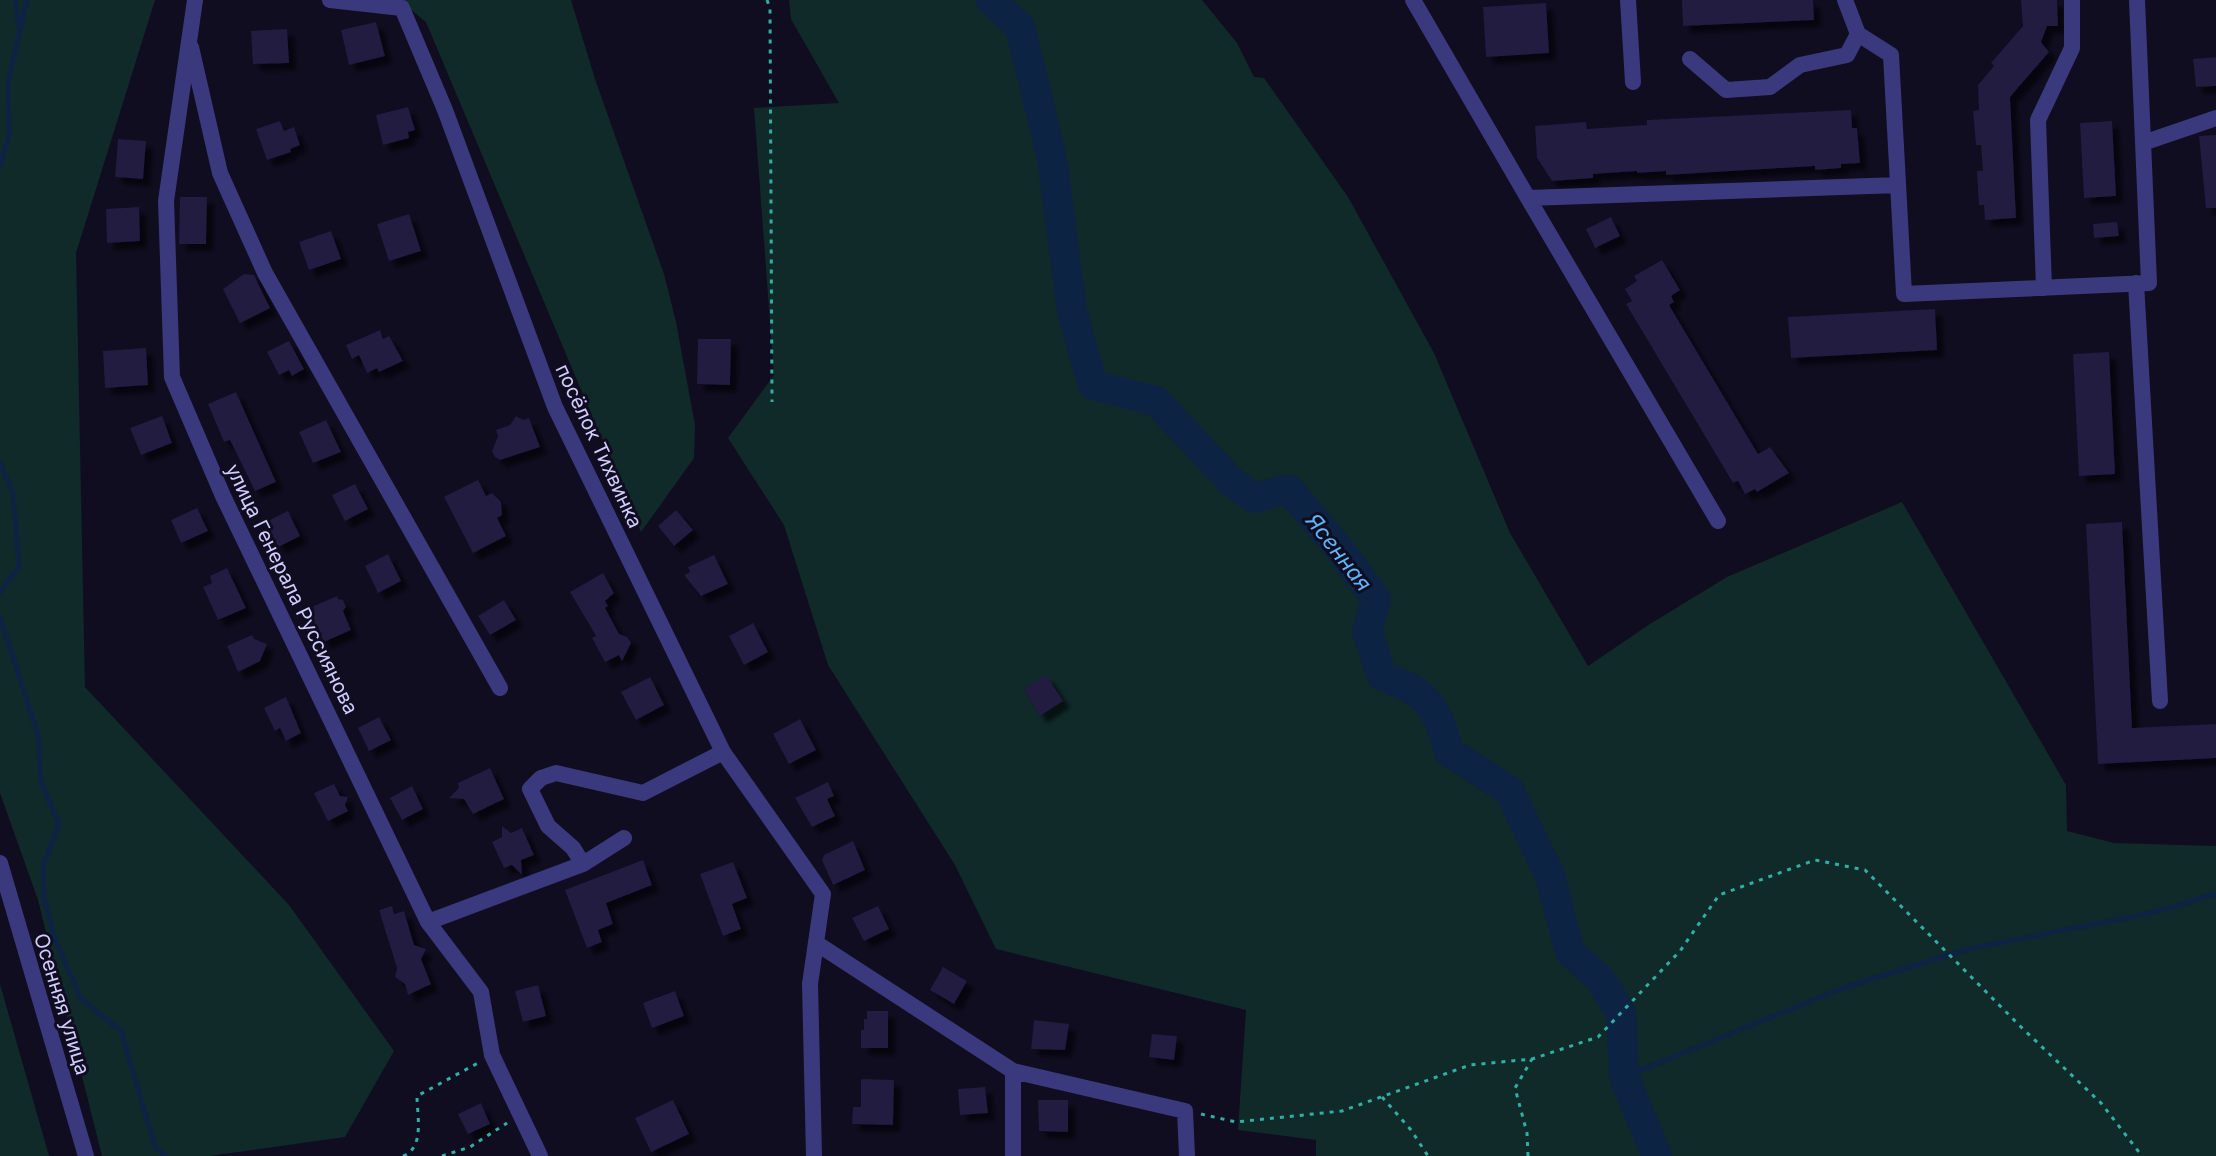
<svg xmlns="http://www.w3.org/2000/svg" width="2216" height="1156" viewBox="0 0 2216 1156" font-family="Inter,sans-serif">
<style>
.green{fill:#102a29}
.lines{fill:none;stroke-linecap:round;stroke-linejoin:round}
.stream{stroke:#0d2344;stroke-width:5}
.river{stroke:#0d2344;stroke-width:30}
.building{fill:#211a41;filter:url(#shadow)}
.path{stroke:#30afa6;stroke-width:3;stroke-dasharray:4 6;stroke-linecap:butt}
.minor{stroke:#3b397e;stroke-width:16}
.labels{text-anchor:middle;stroke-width:6;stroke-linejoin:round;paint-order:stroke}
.street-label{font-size:20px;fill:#d2cdfe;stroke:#100d20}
.water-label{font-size:22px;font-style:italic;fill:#5db5fc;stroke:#100d20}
</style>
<defs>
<filter id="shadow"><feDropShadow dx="7" dy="7" stdDeviation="2" flood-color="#0009"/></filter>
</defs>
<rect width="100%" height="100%" fill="#100d20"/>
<path class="green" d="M0,0H155L76,253L85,687L289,905L394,1051L345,1137L209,1156H102L38,900L0,793Z
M399,0H571L595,79L664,274L676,322L695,425L694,458L641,532L426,22Z
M789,0H1202L1237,43L1254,77L1264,78L1348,197L1434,353L1510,533L1588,666L1650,624L1727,577L1902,502L2066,785L2067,831L2114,843L2216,846V1156H1316V1140L1238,1130L1246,1010L996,949L955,865L828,665L784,525L728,438L774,375L754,108L839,103L791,19Z
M0,984L49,1156H0Z"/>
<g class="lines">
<path class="stream" d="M15,0L19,27
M0,165L9,137L8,83L27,0
M0,463L13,493L19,567L0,592
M0,617L38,735L41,782L59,824L43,866L44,897L54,937L81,999L121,1031L155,1147L165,1156
M1624,1077L1843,988L1968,949L2151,913L2216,894"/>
<path class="river" d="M991,0L1020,27L1052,159L1072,312L1093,385L1156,401L1232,482L1254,498L1289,489L1340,550L1376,599L1367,631L1382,676C1430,694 1435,704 1449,752L1509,790L1550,876L1570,952L1600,979L1621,1013L1624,1077L1657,1156"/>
</g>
<path class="building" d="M1682,0H1813L1814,20L1683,26Z
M2021,0H2057L2058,26H2047L2041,42L2049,52L2010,97L2016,218L1985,220L1984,205H1979L1977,171H1983L1981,145H1976L1973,111L1979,110L1978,85L1994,66L1991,63L2023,26Z
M1546,3L1549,53L1486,57L1483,7Z
M376,22L385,56L349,65L341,30Z
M287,29L289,63L253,64L251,31Z
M2216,57V86L2196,87L2193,59Z
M408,107L415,130L408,132L409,138L383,145L376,115Z
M1851,110L1852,128H1857L1860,163L1841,164V168L1815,170V166L1666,175V171L1637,173V171L1593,174V178L1552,181L1537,158L1535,126L1586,122L1587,129L1647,125V120Z
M280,121L284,131L294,127L300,145L290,149L291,152L267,160L256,129Z
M2112,121L2116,196L2084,198L2080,123Z
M2216,135V208H2206L2199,136Z
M118,139L146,141L143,179L115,177Z
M180,197H207L206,244H179Z
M139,207L140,241L107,243L106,209Z
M409,214L421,251L389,261L377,224Z
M1611,217L1620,236L1595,248L1586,229Z
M2117,222L2119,236L2094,238L2093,224Z
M331,231L341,259L309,270L299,242Z
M1662,260L1680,290L1671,296L1674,302L1669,305L1758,454L1770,447L1789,473L1757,492L1755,489L1745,494L1738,481L1733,483L1626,304L1632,301L1625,289L1637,281L1634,276Z
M244,274L254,275L270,308L240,323L223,289Z
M1935,309L1937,350L1791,358L1788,317Z
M380,330L383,339L389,336L403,361L379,372L377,368L367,373L359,355L352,359L346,345Z
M698,339H731L730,385L697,384Z
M289,341L304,369L292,376L289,370L279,375L267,352Z
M146,348L148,385L105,388L103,351Z
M2109,352L2115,474L2079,476L2073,354Z
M236,392L276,482L255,491L230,440L224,442L208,404Z
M162,416L172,443L141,455L130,428Z
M516,416L523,420L529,418L540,447L500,460L495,457L492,451L498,436L496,430L510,425Z
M326,420L341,452L313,463L299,432Z
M478,480L486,496L492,493L501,502L502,515L497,518L506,536L473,553L444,497Z
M355,484L368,509L345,521L332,495Z
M197,508L208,531L181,543L171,520Z
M676,510L693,530L674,546L658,526Z
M288,511L300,536L278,547L266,522Z
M2122,522L2132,728L2216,724V758L2098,764L2086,524Z
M388,554L401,581L378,593L365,566Z
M714,555L728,584L701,596L684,575L690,572L688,567Z
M227,568L246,608L218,620L203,587L212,583L210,576Z
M603,573L614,593L605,601L608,606L605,608L619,634L627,637L631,643L622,661L619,655L605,662L592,638L596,636L570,592Z
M337,596L338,599L343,600L346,607L343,611L351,630L324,642L312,618L314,606Z
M504,600L516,620L490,635L478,616Z
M753,623L768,652L744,665L729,636Z
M252,635L254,639L267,644L260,661L238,672L227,646Z
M1046,675L1063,701L1040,716L1024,689Z
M650,677L664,705L636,720L621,692Z
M286,697L301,733L286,741L280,728L275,731L264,708Z
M379,717L391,740L369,751L358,728Z
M800,719L816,750L789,764L773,734Z
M490,768L504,799L473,814L464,799L449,798L459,788L458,783Z
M828,782L834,796L827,799L835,816L812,827L795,798Z
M334,784L340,796L348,797L345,805L348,811L328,821L314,793Z
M412,786L423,809L402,820L390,798Z
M502,826L511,833L522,828L534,855L521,860L522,875L512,865L504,868L492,842L502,837Z
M853,841L865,870L833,885L822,860L824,855Z
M643,860L652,885L606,903L613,924L598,930L602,942L587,948L565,890Z
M733,862L747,898L732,904L741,929L723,936L700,874Z
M392,906L394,914L404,911L414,945L426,949L421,959L431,984L408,995L405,984L395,977L397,968L379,910Z
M878,906L889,929L864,941L852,918Z
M943,967L967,981L954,1004L930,990Z
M538,985L546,1016L523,1022L515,991Z
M675,991L684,1016L652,1028L643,1003Z
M867,1011H888V1048H861V1030H864V1019H867Z
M1034,1020L1069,1024L1065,1050L1031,1049Z
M1152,1034L1177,1036L1174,1060L1149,1057Z
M861,1079L894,1080L893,1125L852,1124L853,1107H861Z
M985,1087L988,1113L960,1115L958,1089Z
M673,1100L689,1134L651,1152L635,1118Z
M1038,1100H1068V1132L1039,1131Z
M481,1103L490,1124L468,1134L458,1114Z"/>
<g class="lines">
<path class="path" d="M767,0L770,8L772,402
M1382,1097L1411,1130L1428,1156
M1201,1114L1236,1122L1342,1111L1470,1065L1532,1059L1598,1037L1680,951L1719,895L1815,860L1865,870L2020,1026L2101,1103L2142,1156
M403,1156C425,1148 417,1115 417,1096L478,1063
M442,1156L470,1147L507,1123
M1528,1156L1527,1133L1515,1088L1532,1059"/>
<path class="minor" d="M195,0L166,201L172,377L223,496L428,922L481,992L492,1055L540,1156
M330,0L402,8L445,110L555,407L723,752L823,894L810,984L814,1156
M1413,0L1528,198
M1628,0L1633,82
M1845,0L1858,34L1891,55L1904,294L2149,283L2137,0
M191,47L220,173L265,273L500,688
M1690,59L1726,90L1770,87L1800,65L1847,55L1858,34
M2143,143L2216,118
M2136,283L2160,701
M2044,288L2038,120L2072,48V0
M1718,521L1528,198L1898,185
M0,863L86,1156
M583,864L624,838
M428,922L583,864L573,848L548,826L530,789L541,778L556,773L643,793L723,752
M816,943L1013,1071V1156
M1013,1071L1185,1111L1187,1156"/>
</g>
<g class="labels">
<g class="street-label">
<text transform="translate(599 446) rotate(65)" y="7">посёлок Тихвинка</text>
<text transform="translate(292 589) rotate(64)" y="7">улица Генерала Руссиянова</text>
<text transform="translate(62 1004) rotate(73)" y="7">Осенняя улица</text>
</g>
<g class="water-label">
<text transform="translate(1339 552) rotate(52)" y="8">Ясенная</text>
</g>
</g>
</svg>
